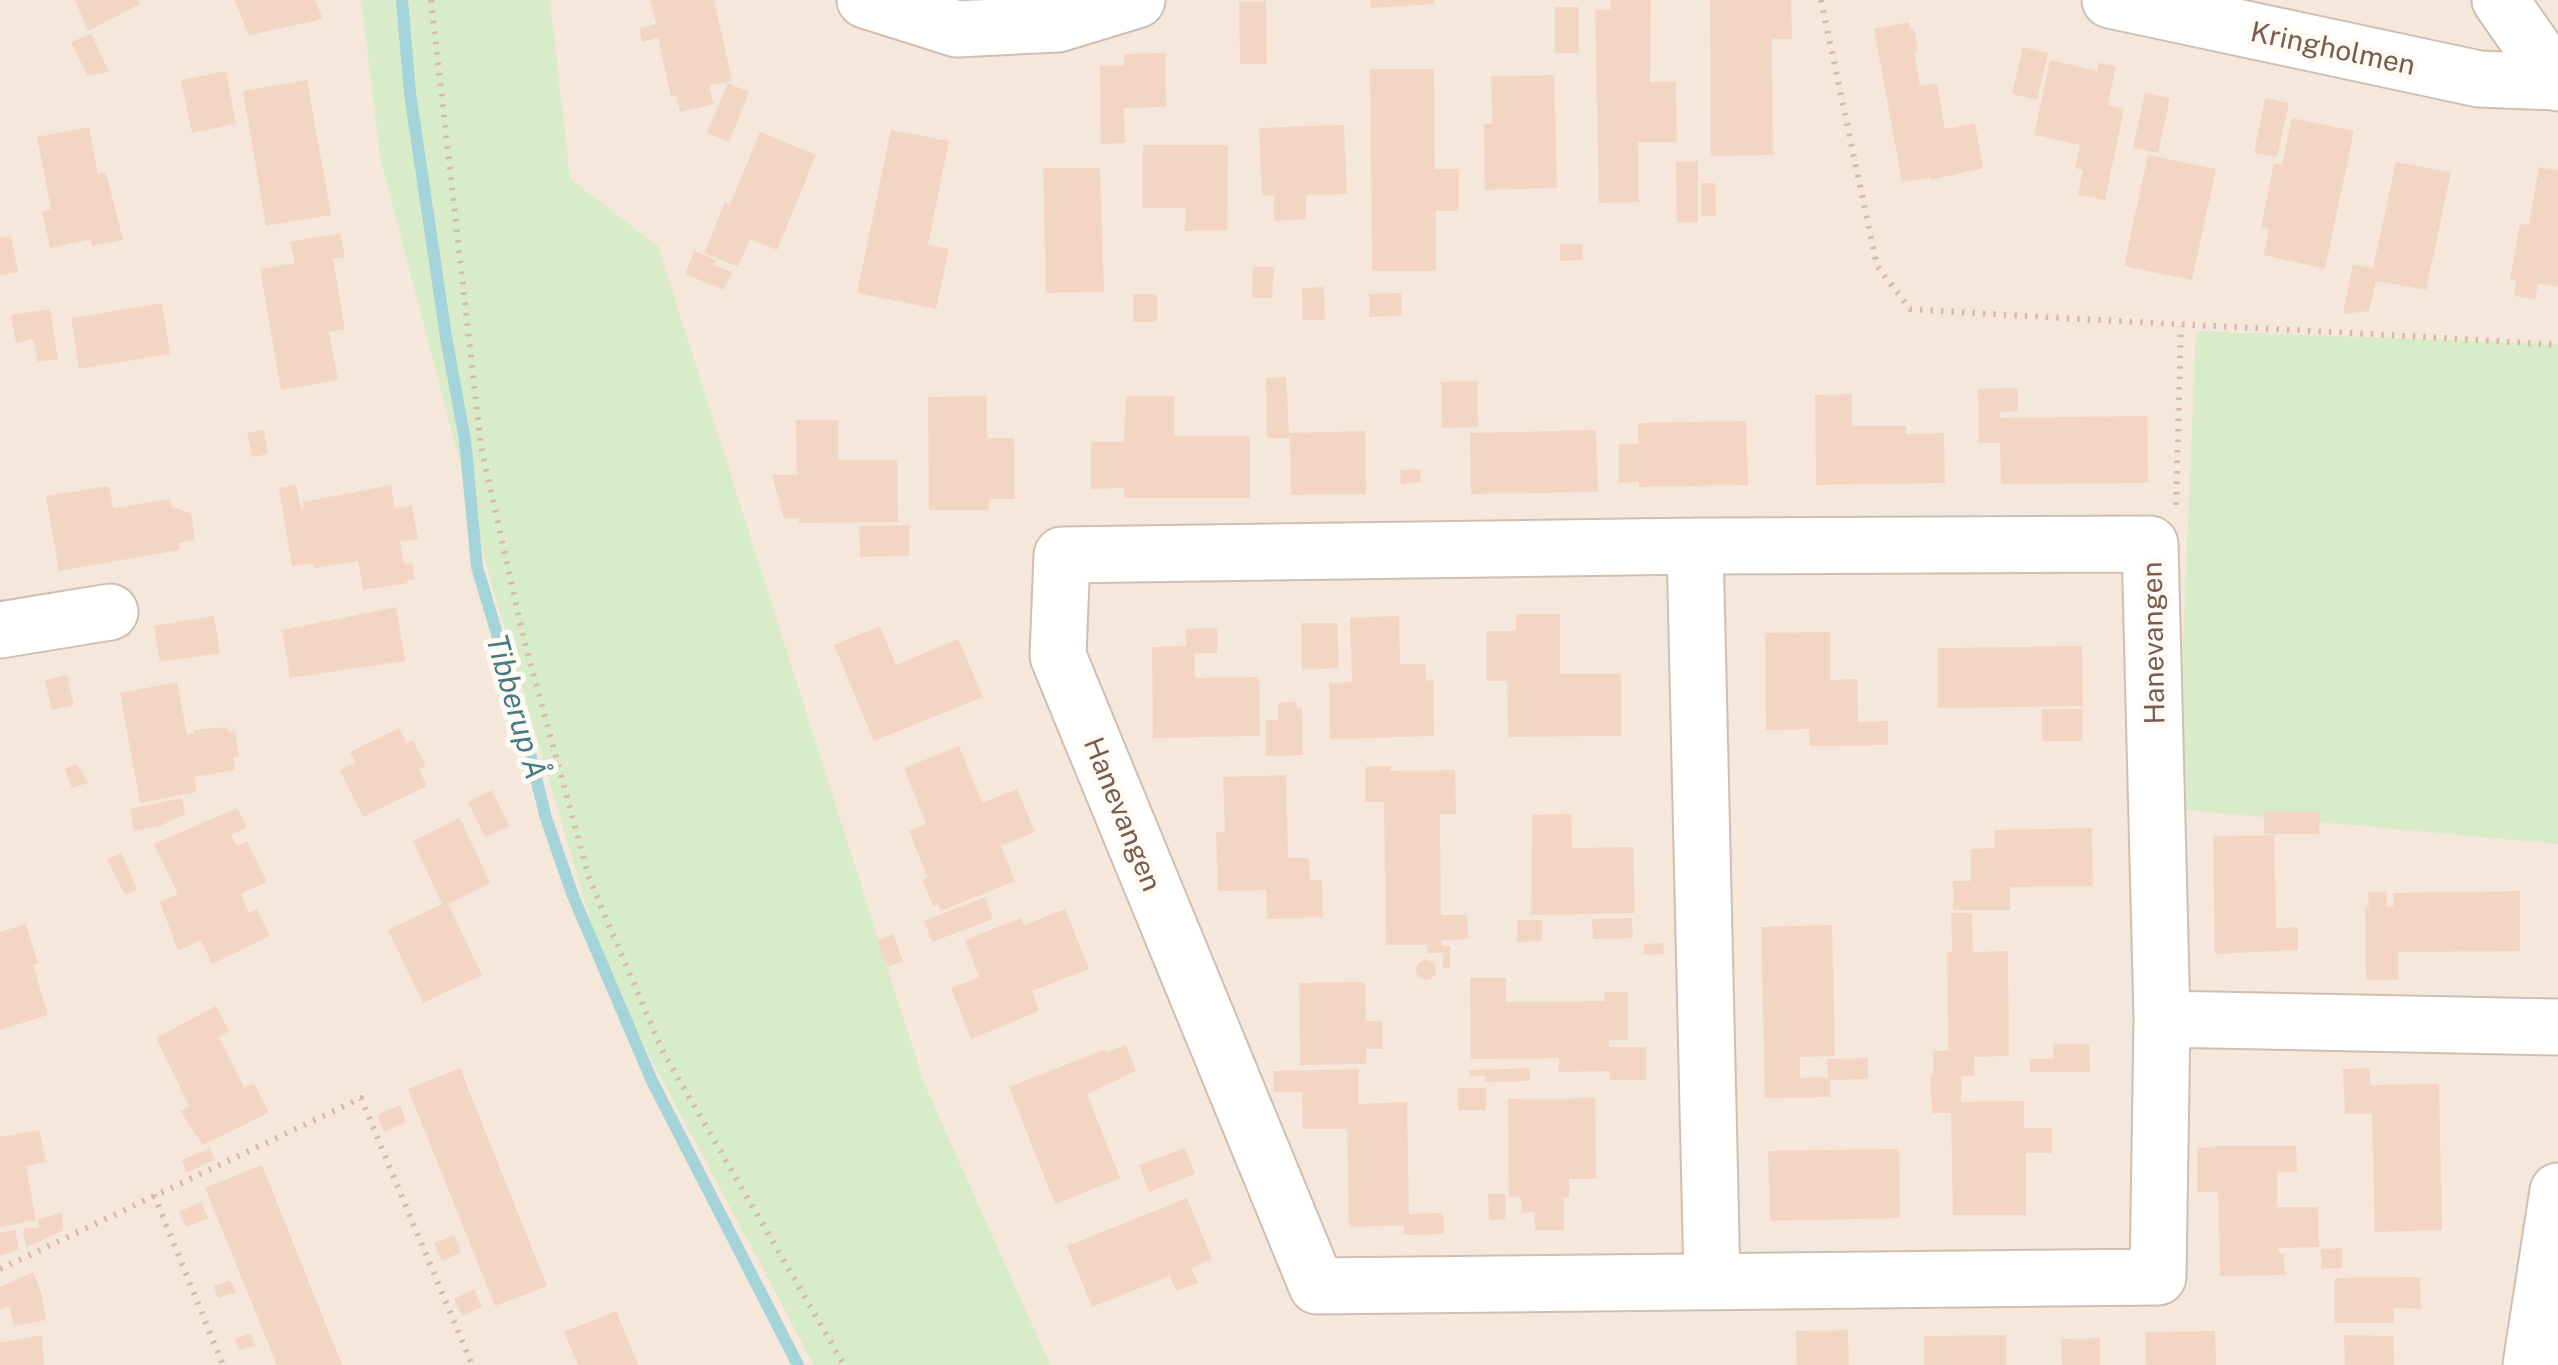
<svg xmlns="http://www.w3.org/2000/svg" width="2558" height="1365" viewBox="0 0 2558 1365" font-family="'Public Sans',sans-serif">
<style>
.residential{fill:#f5e8da}
.green{fill:#d8ecc9}
.lines{fill:none;stroke-linecap:round;stroke-linejoin:round}
.stream{stroke:#a5d3da;stroke-width:12}
.building{fill:#f3d5c3}
.minor-casing{stroke:#d1beb0;stroke-width:59}
.path{stroke:#d9b8a5;stroke-width:6;stroke-dasharray:2.5 8;stroke-linecap:butt}
.minor{stroke:#fff;stroke-width:55}
.labels{text-anchor:middle;stroke-width:10;stroke-linejoin:round;paint-order:stroke}
.street-label{font-size:28px;fill:#7a5c4d;stroke:#fffaf3}
.water-label{font-size:30px;font-style:italic;fill:#437c86;stroke:#fffaf3}
</style>
<rect width="100%" height="100%" fill="#fdf6ec"/>
<path class="residential" d="M0,0H2558V1365H0Z"/>
<path class="green" d="M361,0H550L570,179L658,246L924,1083L1050,1365H814L606,974L491,582L381,161Z
M2196,331L2558,344V844L2176,809Z"/>
<g class="lines">
<path class="stream" d="M402,0L410,93L446,337L465,440L477,567L517,701L546,818L573,896L652,1081L798,1365"/>
</g>
<path class="building" d="M75,0H139L140,4L88,31Z
M234,0H315L323,19L249,35Z
M650,0H714L732,81L709,85L714,104L680,112L676,95L671,96L658,38L642,42L639,28L656,24Z
M1370,0H1434L1435,4L1371,8Z
M1610,0H1651L1650,82L1676,81L1677,142H1638L1639,202L1599,203L1595,10L1611,9Z
M1710,0H1791L1792,39H1772L1773,155L1711,156Z
M1266,1L1267,64H1240L1239,2Z
M1555,7H1579V53H1555Z
M1909,22L1910,29L1914,28L1918,51L1914,52L1920,86L1937,83L1945,129L1975,123L1983,168L1931,180V177L1902,182L1874,29Z
M91,34L109,72L87,75L71,42Z
M2023,47L2048,53L2037,100L2012,94Z
M1165,53L1166,107L1124,108L1125,143L1101,144L1100,66L1124,65V54Z
M2050,60L2097,71L2098,63L2116,66L2108,105L2124,109L2105,200L2078,195L2083,170L2075,168L2080,145L2034,135Z
M1370,69H1434L1435,169H1459V211H1436V271H1372Z
M226,71L236,124L192,133L181,80Z
M1554,75L1557,188L1485,190L1484,124H1492L1491,76Z
M307,80L331,215L266,226L243,91Z
M728,83L749,92L729,142L707,133Z
M2145,93L2170,98L2158,153L2133,148Z
M2265,98L2289,103L2277,157L2254,153Z
M2292,118L2354,131L2325,269L2264,255L2269,229L2261,228L2274,163L2282,165Z
M1344,125L1347,194L1306,195V219L1274,221V195L1262,196L1259,128Z
M89,127L98,174L106,173L123,240L92,246L91,239L50,248L42,211L51,209L37,137Z
M891,130L949,141L928,245L949,249L936,309L857,293Z
M760,132L816,155L777,250L750,239L738,267L704,253L725,202L730,205Z
M1143,145H1228L1227,230L1185,231V208H1143Z
M2148,155L2216,169L2192,280L2124,266Z
M1698,161V222L1677,223L1676,162Z
M2396,162L2451,172L2426,290L2376,281L2369,311L2343,314L2353,264L2373,268Z
M2539,167L2558,170V287L2538,284L2535,299L2514,296L2516,281L2510,279L2520,224L2529,225Z
M1043,168H1100L1104,292L1046,293Z
M1701,183H1715L1716,216H1701Z
M340,233L345,257L333,259L345,329L329,332L338,380L281,390L260,269L295,263L290,242Z
M11,236L18,272L0,275V238Z
M1560,244H1582L1583,260L1560,261Z
M694,251L716,260L714,265L732,272L724,290L685,274Z
M1253,267H1274L1272,298H1252Z
M1324,287L1325,320H1303L1302,288Z
M1401,293L1402,316L1369,317V294Z
M1133,294H1157V322H1133Z
M162,303L170,354L79,369L71,318Z
M50,309L58,359L38,362L33,339L16,343L11,315Z
M1286,377L1289,433L1365,431L1366,494L1291,495L1290,438H1267L1266,378Z
M1477,381L1478,427L1442,428L1441,382Z
M2018,388V411L2000,412V418L2147,416L2148,483L2001,484L2000,443H1979L1978,389Z
M1852,394V426H1906V434L1944,433L1945,483L1816,485L1815,395Z
M987,396V438H1014L1015,499H989V510H929L928,397Z
M1126,396H1174V436H1250V498H1124V488L1091,489V442H1124Z
M796,420H838V460H897L898,522L799,523V518L784,519L772,475H797Z
M1746,421L1748,485L1639,487V482L1619,483V444H1638V423Z
M264,430L268,454L252,457L247,433Z
M1596,430L1598,492L1471,494L1470,433Z
M1420,469L1421,482L1401,484L1400,470Z
M296,485L301,509L304,508L303,502L391,485L395,508L412,505L418,539L400,542L404,564L412,563L415,579L407,580L408,583L363,590L358,561L314,568L313,563L292,566L279,488Z
M109,486L113,508L170,499L172,507L191,513L195,540L178,543L179,550L59,571L46,496Z
M909,525V556L860,557L859,526Z
M396,607L405,661L290,678L282,630Z
M1516,614H1560V674H1621V736L1508,737L1507,681H1487V631H1516Z
M214,616L220,653L160,662L154,626Z
M1399,616L1400,664H1425L1426,681L1433,680L1434,736L1330,739L1329,683L1352,682L1350,618Z
M1301,623H1337L1339,668L1302,670Z
M880,626L896,665L958,639L983,697L874,741L834,645Z
M1217,628V653H1195V678L1259,677L1260,736L1153,738L1152,647L1186,646V629Z
M1830,632V680L1857,679L1858,722L1888,721V745L1810,746L1809,729L1766,730L1765,633Z
M2082,646L2083,706L1938,708V648Z
M67,675L74,705L52,710L45,680Z
M177,682L187,735L194,733V730L227,727L228,732L235,731L239,757H233L235,770L194,777L197,792L140,803L120,693Z
M1296,702L1297,709L1302,708L1303,755L1266,756V720H1278V703Z
M2042,709H2083L2082,741H2042Z
M399,728L407,743L413,740L426,766L419,769L427,786L363,817L340,770L356,762L350,752Z
M959,746L982,803L1017,789L1035,832L1001,846L1015,881L941,911L938,904L933,906L922,880L928,878L909,831L926,824L904,768Z
M77,764L88,783L72,788L65,769Z
M1391,766L1390,771L1455,770L1456,814H1440L1441,915H1467L1468,939L1441,940L1442,946H1450V968H1443V953H1427V945H1386L1384,802H1365V767Z
M1286,775L1288,858H1309L1310,880H1322L1323,917L1267,919L1266,890L1218,891L1216,832H1225L1223,777Z
M492,790L509,826L485,837L468,802Z
M182,798L185,814L160,826L134,831L130,809Z
M237,808L247,827L231,835L237,846L247,841L267,882L241,894L249,913L257,909L270,936L212,964L201,940L178,951L160,902L178,894L154,844Z
M2264,811L2320,812L2319,834H2264Z
M1571,814L1572,848L1633,847L1635,913L1531,915L1532,815Z
M460,818L490,883L448,904L482,975L423,1003L388,930L442,904L413,841Z
M2092,828L2093,886L2010,887V910H1953V881H1971V849L1995,848L1994,830Z
M2274,835L2276,928L2298,927V950L2215,954L2213,836Z
M121,852L137,889L125,895L107,860Z
M2520,891V951L2398,952V980H2366L2365,907H2369L2368,892H2387V907H2393V893Z
M985,897L993,919L932,942L924,921Z
M1065,909L1089,969L1032,991L1039,1011L971,1039L951,988L979,977L965,940L1021,918L1024,925Z
M1951,913H1972L1973,952L2008,951L2009,1056L1974,1057V1076H1961V1102L2024,1101V1128H2052V1153H2026V1215H1953L1951,1113H1932L1930,1076L1933,1075V1051H1948L1947,952H1952Z
M1632,918L1633,938L1593,939L1592,919Z
M1517,920H1542V941L1517,942Z
M26,924L38,964L33,965L48,1015L0,1030V932Z
M1832,925L1835,1056L1800,1057V1078L1828,1077L1827,1059L1868,1058V1079L1830,1080V1097L1765,1098L1761,927Z
M893,934L903,961L888,967L877,941Z
M1663,943L1664,954L1644,955V944Z
M1416 970a10 10 0 1 1 20 0a10 10 0 1 1-20 0Z
M1470,978H1506V1002L1605,1001L1604,992H1628V1040H1609V1047H1646V1080H1610V1071L1559,1072V1058L1471,1059Z
M1365,982L1366,1021H1382L1383,1049H1366V1064L1300,1065L1299,983Z
M216,1006L229,1031L219,1037L244,1088L254,1083L269,1113L203,1145L180,1111L189,1106L156,1038Z
M2053,1044H2089L2090,1072H2030V1059H2053Z
M1126,1045L1136,1071L1087,1094L1120,1178L1055,1204L1009,1087L1106,1049L1107,1052Z
M460,1068L547,1286L495,1306L408,1089Z
M1530,1068V1081L1485,1082V1076H1470L1469,1070Z
M2370,1068V1085L2439,1084L2442,1230L2375,1232L2372,1113L2345,1114L2343,1069Z
M1359,1069V1104L1407,1102L1409,1214L1443,1213L1444,1234L1404,1235V1225L1349,1227L1347,1129H1303L1302,1092H1274L1273,1071Z
M1458,1088H1486V1110H1458Z
M1595,1098L1596,1179H1569V1197H1564V1230H1535V1212L1522,1213L1521,1198L1509,1197L1508,1099Z
M400,1105L406,1122L384,1132L377,1115Z
M39,1130L46,1162L26,1166L36,1220L0,1227V1137Z
M2217,1146H2296L2297,1172H2277V1207H2318L2319,1247L2278,1248L2279,1253H2284L2285,1275L2220,1276L2218,1192H2197V1148Z
M210,1148L215,1159L187,1173L182,1160Z
M1185,1148L1195,1174L1149,1192L1139,1165Z
M1899,1149L1900,1218L1770,1221L1768,1151Z
M262,1165L342,1365H277L205,1188Z
M1488,1194H1505V1219L1489,1220Z
M1187,1198L1212,1259L1191,1268L1198,1283L1176,1291L1170,1276L1092,1307L1067,1246Z
M201,1202L208,1218L186,1227L179,1212Z
M62,1213L63,1230L26,1248L23,1229L39,1227L38,1219Z
M15,1230L19,1249L0,1256V1233Z
M454,1235L461,1252L442,1261L434,1243Z
M2342,1248V1268L2321,1269V1249Z
M33,1272L41,1292L46,1320L14,1326L9,1306L0,1310V1287Z
M2420,1277L2421,1309L2394,1308V1323H2335V1278Z
M230,1280L236,1292L218,1298L214,1286Z
M474,1289L482,1307L462,1316L454,1299Z
M616,1311L638,1365H578L564,1332Z
M1848,1330L1849,1365H1797L1796,1331Z
M2215,1331L2216,1365H2146L2145,1332Z
M251,1333L255,1346L239,1350L235,1339Z
M42,1335L44,1365H0V1343Z
M2006,1335V1365H1924V1336Z
M2344,1335L2393,1336L2394,1365H2345Z
M2100,1338V1365H2062L2061,1339Z"/>
<g class="lines">
<g class="minor-casing">
<path id="minor" d="M865,0L957,29L1058,24L1137,0
M2110,0L2479,79L2557,82
M2500,0L2558,83
M2150,544L2162,1019L2158,1277L1317,1286L1058,656L1062,555L1695,546Z
M1695,546L1712,1280
M0,630L110,612
M2162,1019L2558,1027
M2531,1365L2558,1191"/>
</g>
<path class="path" d="M431,0L481,446L523,636L589,878L662,1050L844,1365
M1821,0L1877,266L1910,309C2126,323 2342,331 2558,345
M2176,505L2181,326
M154,1195L223,1365
M0,1269L361,1098L472,1365"/>
<use href="#minor" class="minor"/>
</g>
<g class="labels">
<g class="street-label">
<text transform="translate(2333 48) rotate(12)" y="10">Kringholmen</text>
<text transform="translate(2153 643) rotate(-91)" y="10">Hanevangen</text>
<text transform="translate(1123 814) rotate(68)" y="10">Hanevangen</text>
</g>
<g class="water-label">
<text transform="translate(516 707) rotate(74)" y="10">Tibberup Å</text>
</g>
</g>
</svg>
